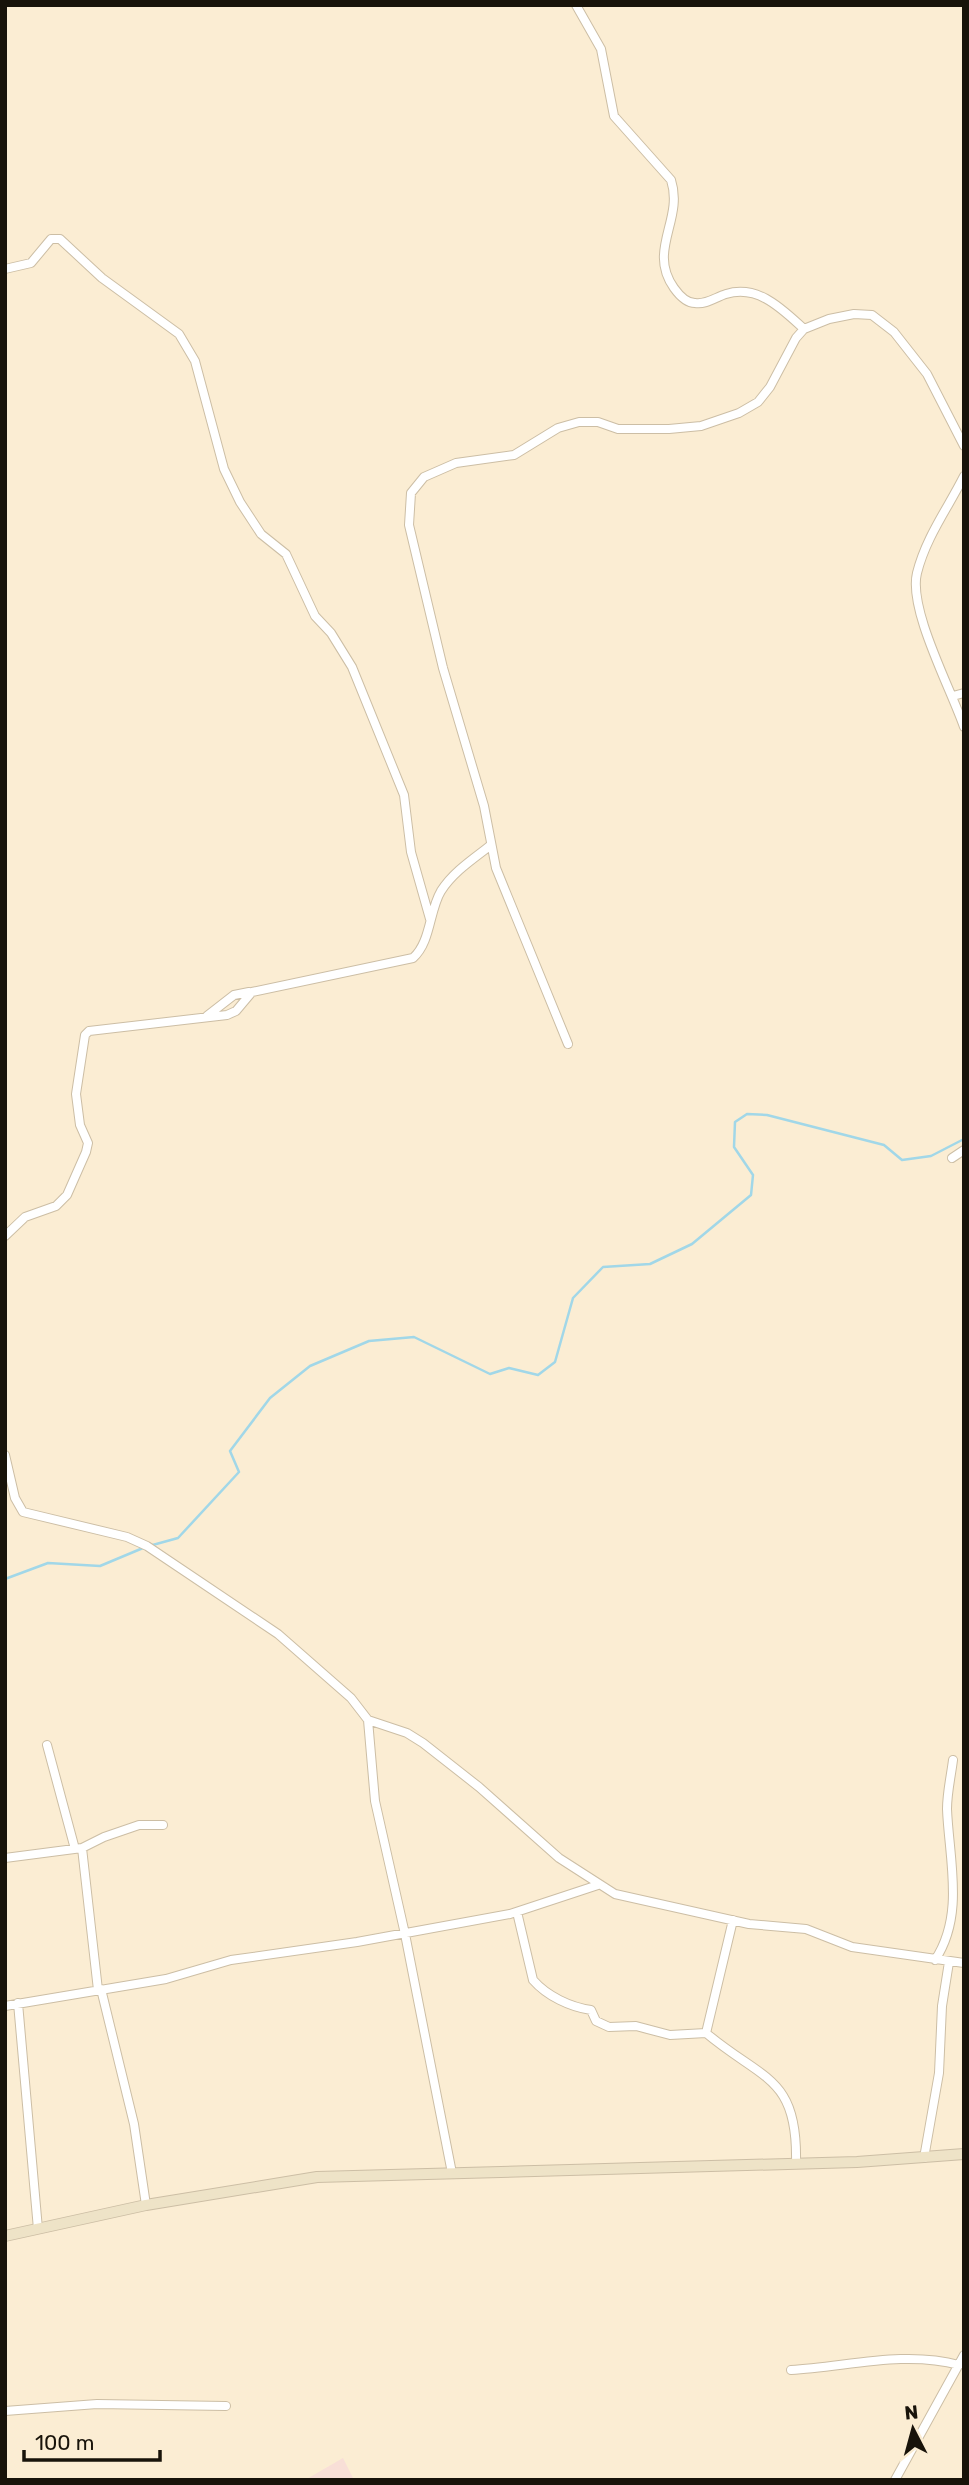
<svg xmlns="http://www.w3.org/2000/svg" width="969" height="2485" viewBox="0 0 969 2485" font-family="Rubik,sans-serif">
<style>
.education{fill:#f8dfd7}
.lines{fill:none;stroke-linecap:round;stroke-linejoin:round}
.stream{stroke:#a1d7e8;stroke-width:2.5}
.street-casing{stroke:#ccbea5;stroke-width:10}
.secondary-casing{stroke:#ccbea5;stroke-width:12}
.street{stroke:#fff;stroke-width:8}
.secondary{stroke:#eee3c7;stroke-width:10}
</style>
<rect width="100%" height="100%" fill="#fbedd3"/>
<path class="education" d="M343,2458L354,2480H305Z"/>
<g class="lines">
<path class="stream" d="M149,1546L178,1538L239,1472L230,1451L270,1398L310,1366L369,1341L414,1337L490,1374L509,1368L538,1375L555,1362L573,1298L603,1267L650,1264L692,1244L751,1195L753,1175L734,1147L735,1122L747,1114L767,1115L884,1145L902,1160L931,1156L964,1139
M5,1579L48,1563L100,1566L143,1548"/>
<g class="street-casing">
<path id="street" d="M576,5L601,49L614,116L671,180C684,220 647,250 674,288C679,295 686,303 695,303C706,305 716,297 726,294C758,284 782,309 804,329
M5,269L31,263L51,239H60L102,278L179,334L195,361L224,469L240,502L261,534L286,554L315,616L331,633L352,667L404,795L411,852L430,919
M964,476C948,508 926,537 917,573C908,609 951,689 964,727
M953,696L964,693
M207,1016L234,995L249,992
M568,1044L496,868L484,806L443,668L409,525L411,493L424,477L456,463L514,455L558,428L579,422H598L618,429H669L701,426L739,413L758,402L770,387L796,338L804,329L829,319L854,314L872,315L894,332L927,374L964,446
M952,1158L964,1150
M5,1236L25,1217L56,1206L67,1195L86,1152L88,1143L80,1125L76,1094L85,1035L89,1031L227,1015L236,1011L252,992L413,958C431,942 429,911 441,891C453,872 473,859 491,845
M5,1455L15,1498L23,1512L127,1537L147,1546L278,1634L351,1698L368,1720L375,1801L405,1934L452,2173
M368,1720L407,1733L423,1743L479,1787L559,1858L615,1894L749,1924L806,1929L852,1947L964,1963
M47,1745L75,1849
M82,1848L98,1990
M5,1858L82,1848L104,1837L139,1825H163
M517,1912L533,1980C547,1996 570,2007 591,2010L596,2021L609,2027L636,2026L670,2035L706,2033L733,1920
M935,1960C965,1915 949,1859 947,1809C947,1793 951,1776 953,1760
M101,1989L134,2124L146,2205
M18,2003L38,2229
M5,2006L166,1979L231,1960L357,1942L510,1914L598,1885
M706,2033C763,2081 798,2076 796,2163
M924,2158L939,2073L942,2006L949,1962
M791,2370C846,2367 904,2350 959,2365
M5,2411L97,2404L226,2406
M895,2480L964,2355"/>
</g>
<g class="secondary-casing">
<path id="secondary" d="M5,2236L146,2205L317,2177L857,2162L964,2154"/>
</g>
<use href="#street" class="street"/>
<use href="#secondary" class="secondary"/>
</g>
<rect width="969" height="2485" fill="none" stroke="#18130a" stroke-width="14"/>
<g transform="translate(913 2429) rotate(354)" stroke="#fbedd3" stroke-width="5" paint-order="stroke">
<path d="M0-5L12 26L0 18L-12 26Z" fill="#18130a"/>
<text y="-10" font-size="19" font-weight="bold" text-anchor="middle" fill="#18130a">N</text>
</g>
<path d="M24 2450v10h136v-10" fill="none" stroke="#18130a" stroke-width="3.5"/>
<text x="35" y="2450" font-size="21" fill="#18130a" stroke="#fbedd3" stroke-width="5" paint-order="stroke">100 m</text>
</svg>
